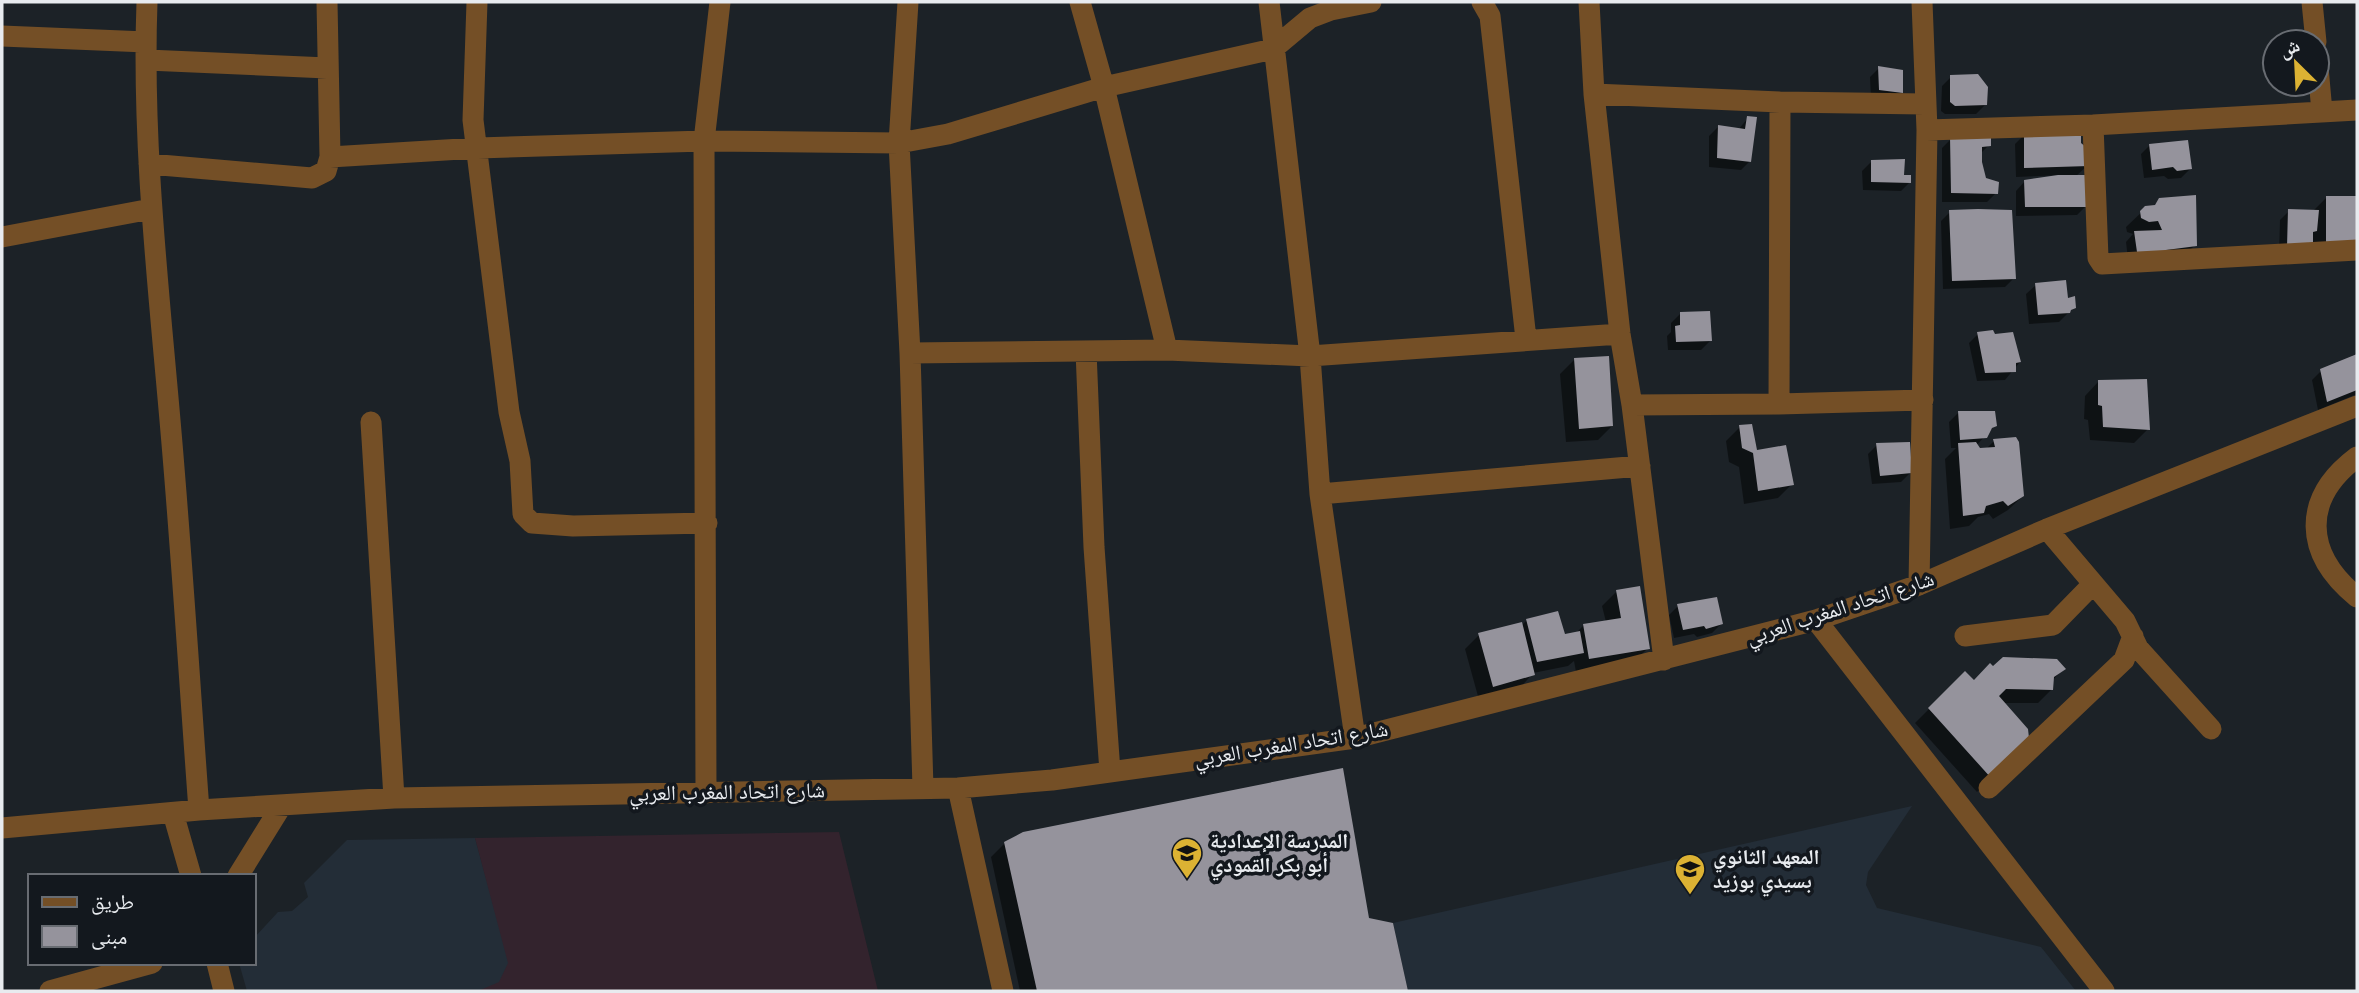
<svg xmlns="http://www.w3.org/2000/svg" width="2359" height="993" viewBox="0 0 2359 993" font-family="Helvetica,'Noto Naskh Arabic',sans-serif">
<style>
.built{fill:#232d37}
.industrial{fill:#33232d}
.shadow{fill:#0007}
.building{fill:#95939c}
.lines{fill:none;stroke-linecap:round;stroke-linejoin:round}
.minor{stroke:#744f26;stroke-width:21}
.labels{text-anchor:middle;stroke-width:7;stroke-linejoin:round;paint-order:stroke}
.street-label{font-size:21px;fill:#e8ebef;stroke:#13181e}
.poi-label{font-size:21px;font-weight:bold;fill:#e8ebef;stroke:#13181e;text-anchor:start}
</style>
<rect width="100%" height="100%" fill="#1c2227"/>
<path class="built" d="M1912,806L1868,872L1866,885L1877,908L2041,947L2076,991H1408L1393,923Z
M475,838L494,907L876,991H247L239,963H254V938L278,912L292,911L308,897L304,883L347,840Z"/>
<path class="industrial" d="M839,832L878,991H478L499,982L508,963L475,838Z"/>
<path class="shadow" d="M1879,68L1901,92L1892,101L1871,99L1870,77Z
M1951,77L1985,105L1976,114H1945L1941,111L1942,86Z
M1748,118L1750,161L1741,170L1709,167V136L1718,127L1738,130Z
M2024,135L2087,166L2075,177L2086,206L2077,215L2016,216V191L2025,181L2064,175L2016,177L2015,144Z
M1951,139L1989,145L1980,154L1984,180L1996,193L1987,202H1942V148Z
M2150,145L2190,169L2181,178L2168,179L2164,176L2144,178L2141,154Z
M1872,161L1902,177L1910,182L1901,191L1863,190L1862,171Z
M2327,197L2357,198V247L2279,255L2280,220L2289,211H2313Z
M2160,200L2195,245L2181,259L2129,268L2126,242L2133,234L2127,232L2126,227L2146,208L2153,207Z
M1950,212L2014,278L2005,287L1943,289L1941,221Z
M2036,285L2074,307L2059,322L2029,324L2026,294Z
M1680,314L1711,340L1701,350H1668L1667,336L1671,332V323Z
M1978,334L2014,349L2019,354L2020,362L2005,380L1977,381L1969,343Z
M2357,356V394L2318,410L2312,380L2321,371Z
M1574,360L1612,426L1598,440L1566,442L1560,374Z
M2098,382L2148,429L2134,443L2090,440L2088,420L2084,419L2085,396Z
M1958,413L1995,425L1976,446L1979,450L1986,449L1994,441L2023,496L2008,510L1993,519L1989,514L1978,517L1969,526L1950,529L1945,459L1956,448H1951L1949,422Z
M1740,427L1756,452L1792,484L1778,498L1744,504L1739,467L1729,462L1726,441Z
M1877,445L1910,473L1901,482L1872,484L1868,454Z
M1616,592L1648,648L1634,662L1576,672L1574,661L1568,666L1533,673L1520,688L1479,700L1465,649L1479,635L1521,626L1527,620L1564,636L1576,633L1584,625L1606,622L1602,606Z
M1678,606L1721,624L1712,633L1697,637L1694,634L1674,638L1669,615Z
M2063,669L2052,681V689L2038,703H2002L2015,757L1977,792L1915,723L1965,673L1974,682Z
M1005,843L1391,924L1406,991H1020L991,857Z"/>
<path class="building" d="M1878,66L1903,70V93L1879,90Z
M1978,74L1988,87L1987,105L1955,106L1950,102V75Z
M1747,116L1757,117L1751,162L1717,158L1718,125L1745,129Z
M1991,134V146L1982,147V162L1986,178L1999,182L1998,194L1951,193L1950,137Z
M2024,134L2081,135V143L2087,148L2089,166L2024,168Z
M2188,140L2192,169L2177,171L2173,167L2152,170L2149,144Z
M1905,159L1904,175H1911V183L1871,182V160Z
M2058,175H2087L2088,207H2025L2024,180Z
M2196,195L2197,246L2166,250L2167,258L2138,259L2134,231L2162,230L2158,221L2149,222L2141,218L2140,211L2145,206L2155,205L2159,198Z
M2326,196H2357V248L2326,249Z
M1978,209L2012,210L2016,279L1952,281L1949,210Z
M2288,209L2319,210L2317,231L2313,232V247H2287Z
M2066,280L2068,298L2075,296L2076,308L2071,310L2070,313L2038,315L2035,283Z
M1710,311L1712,341L1676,342L1675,326L1680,325V312Z
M1993,330L1995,334L2013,332L2021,362L2016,363V372L1985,373L1977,332Z
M2357,354V390L2327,402L2320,369Z
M1609,356L1613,426L1579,429L1574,358Z
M2147,379L2150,430L2103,427L2102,406L2098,405V380Z
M1958,411H1995L1997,426L1992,428L1987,438L1960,440Z
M1752,424L1757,450L1786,445L1794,485L1758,491L1753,453L1742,448L1739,425Z
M2016,437L2019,442L2024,496L2008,506L2003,501L1986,506L1984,513L1963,516L1958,443L1976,442L1980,448L1995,447L1993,439Z
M1910,442L1912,473L1880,476L1876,443Z
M1640,586L1650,649L1589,659L1583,624L1621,618L1616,590Z
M1717,597L1723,624L1706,629L1704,626L1683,630L1677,604Z
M1558,611L1565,634L1580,631L1584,653L1537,662L1526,619Z
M1522,622L1535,675L1493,687L1478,633Z
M2003,657L2057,659L2066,669L2054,677L2053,690L2006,689L1999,696L2028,729L2029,738L1992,779L1928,708L1965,671L1974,680L1990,663L1993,666Z
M1343,768L1369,918L1393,923L1408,991H1037L1004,842L1023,832Z"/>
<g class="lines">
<path class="minor" d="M147,2C142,137 157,273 169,409C181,542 189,676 199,810
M477,2L473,120L509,412L520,461L523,514L532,523L573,526L707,523
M908,2L899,143L910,353L923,788
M1080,2L1104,87L1167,350
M1269,2L1310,356L1320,494L1355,738
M1482,2L1490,16L1526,339
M1589,2L1594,94L1620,334L1632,405L1664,660
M2312,2L2316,42
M2,36L146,42
M2317,56L2322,112
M147,60L327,68
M1594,94L1780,102L1925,104
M2093,125L2098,258L2102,264L2357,250
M1927,130L2093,125L2357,110
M330,157L478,148L704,141L899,143L948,134L1104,87L1273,49L1310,18L1331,10L1371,2
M149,164L312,178L326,171L330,157L327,2
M2,237L151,209
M1086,351L1094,547L1110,772
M910,353L1167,350L1310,356L1620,334
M1779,404L1780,102
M1632,405L1779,404L1923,400
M371,422L394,798
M2357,457C2301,499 2304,554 2357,597
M1320,494L1640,466
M2047,529L2125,621L2138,648L2211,729
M1919,585L1927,130L1922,2
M1816,620L2104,991
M1965,636L2053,625L2093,584
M958,788L1003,991
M1989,788L2124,660L2133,636
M706,793L704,141L720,2
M173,813L191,876
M2,828L199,810L394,798L958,788L1052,780L1355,738L1816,620L1919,585L2047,529L2357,406
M238,876L282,805
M217,963L224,991
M50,991L152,963"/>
</g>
<defs>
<g id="university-pin" transform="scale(1.575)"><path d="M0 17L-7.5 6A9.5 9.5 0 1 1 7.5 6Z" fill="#dcb233" stroke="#13181e"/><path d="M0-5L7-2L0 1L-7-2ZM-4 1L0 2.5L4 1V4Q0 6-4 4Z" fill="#111"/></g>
</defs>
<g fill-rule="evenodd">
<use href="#university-pin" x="1187" y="853"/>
<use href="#university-pin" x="1690" y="869"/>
</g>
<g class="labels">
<g class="street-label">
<text transform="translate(1840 608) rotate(-18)" y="7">شارع اتحاد المغرب العربي</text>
<text transform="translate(1291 744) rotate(-9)" y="7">شارع اتحاد المغرب العربي</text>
<text transform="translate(727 792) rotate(-1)" y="7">شارع اتحاد المغرب العربي</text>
</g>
<g class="poi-label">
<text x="1210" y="848">المدرسة الإعدادية<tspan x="1210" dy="24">أبو بكر القمودي</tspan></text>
<text x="1713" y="864">المعهد الثانوي<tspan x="1713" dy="24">بسيدي بوزيد</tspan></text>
</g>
</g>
<rect width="2359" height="993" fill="none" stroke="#e8ebef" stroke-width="7"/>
<rect x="28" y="874" width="228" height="91" fill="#13181e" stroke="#686c72" stroke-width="2"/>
<rect x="42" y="897" width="35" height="10" fill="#744f26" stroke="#686c72" stroke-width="2"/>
<text x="91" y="909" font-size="21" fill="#e8ebef">طريق</text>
<rect x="42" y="926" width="35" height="21" fill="#95939c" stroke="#686c72" stroke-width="2"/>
<text x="91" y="944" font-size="21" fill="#e8ebef">مبنى</text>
<g transform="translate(2296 63) rotate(336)"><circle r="33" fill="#13181e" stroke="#686c72" stroke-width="2"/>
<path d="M0-5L12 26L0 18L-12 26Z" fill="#dcb233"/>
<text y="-10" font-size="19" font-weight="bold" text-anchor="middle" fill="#e8ebef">ش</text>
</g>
</svg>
